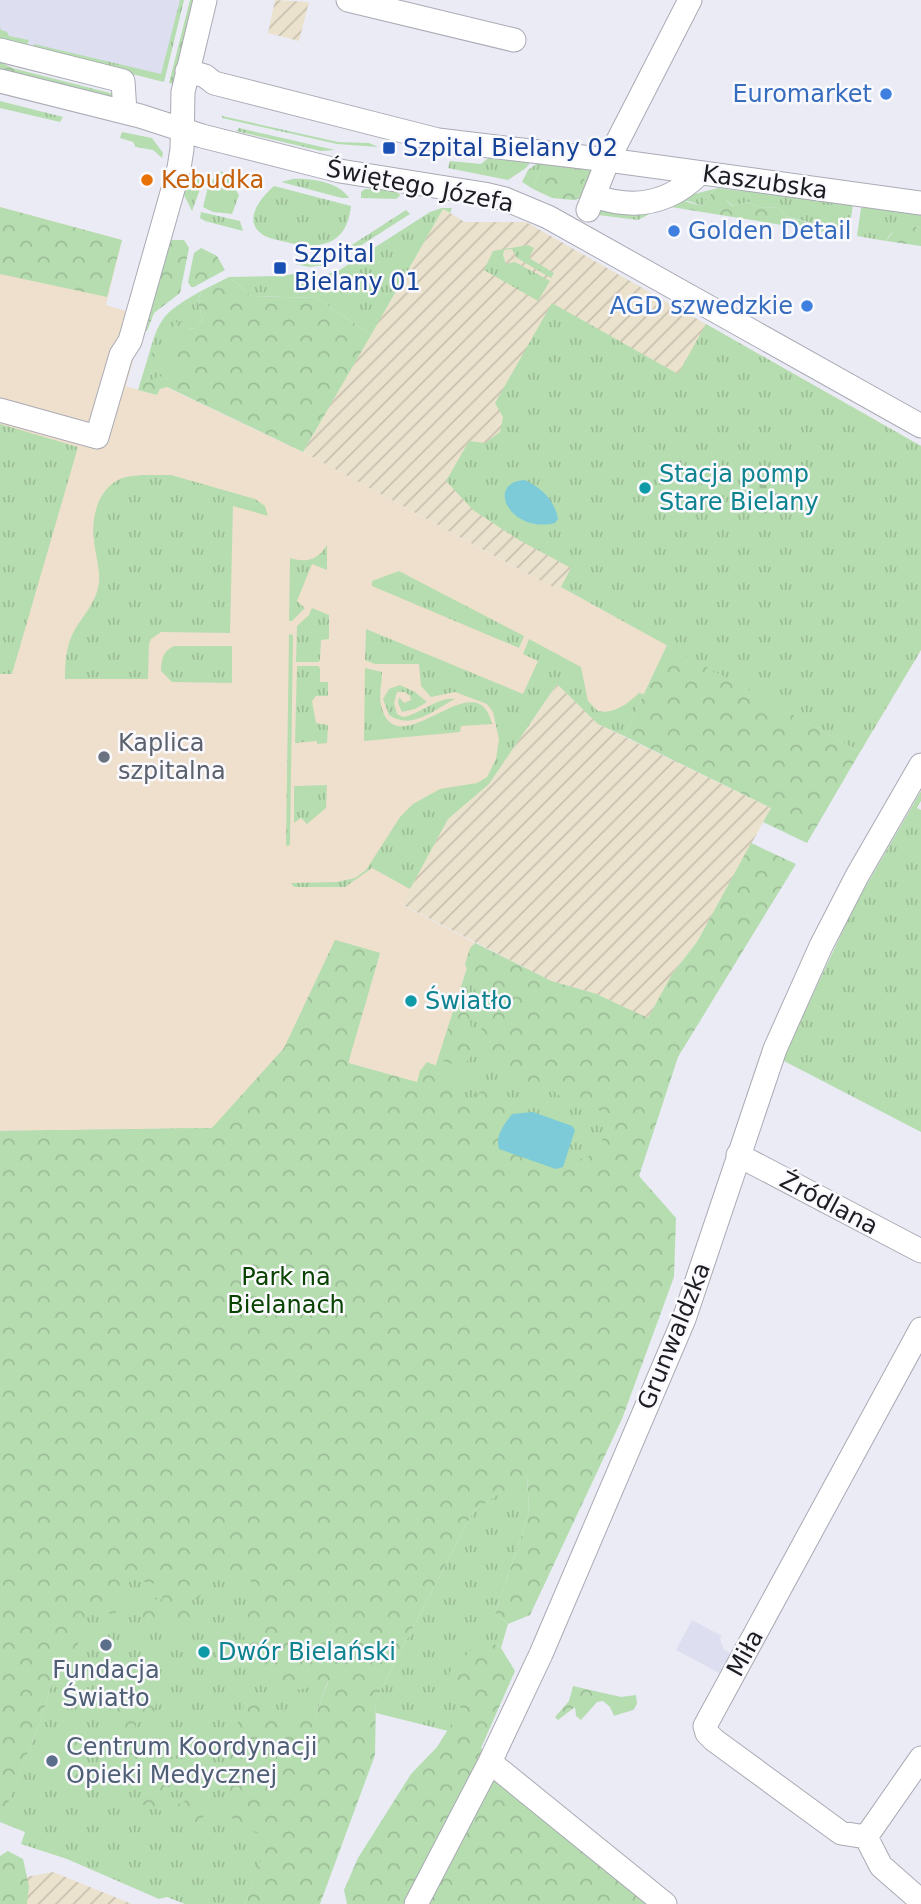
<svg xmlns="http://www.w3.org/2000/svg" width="921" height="1904" viewBox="0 0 921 1904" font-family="'DejaVu Sans',sans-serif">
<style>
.built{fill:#dddef0}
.industrial{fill:url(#industrial-furrows)}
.medical{fill:#efe0cd}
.grass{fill:url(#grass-tufts)}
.forest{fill:url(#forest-crowns)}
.cemetery{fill:url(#cemetery-stones)}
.water{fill:#7dcbd8}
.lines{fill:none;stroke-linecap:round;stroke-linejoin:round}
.minor-casing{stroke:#a9aab4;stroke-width:25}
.minor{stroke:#fff;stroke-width:23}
.shop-dot{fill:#3f7fe0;stroke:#f9f9fe;stroke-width:2.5}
.transit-dot{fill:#1a4fb4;stroke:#f9f9fe;stroke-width:2.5}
.food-dot{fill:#e8710a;stroke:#f9f9fe;stroke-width:2.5}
.culture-dot{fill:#0f9aa8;stroke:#f9f9fe;stroke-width:2.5}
.worship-dot{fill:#6b7280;stroke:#f9f9fe;stroke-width:2.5}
.service-dot{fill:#5c6f8a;stroke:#f9f9fe;stroke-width:2.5}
.labels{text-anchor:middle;stroke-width:5;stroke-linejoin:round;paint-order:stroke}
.shop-label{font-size:24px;fill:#366cbe;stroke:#f9f9fe;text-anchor:end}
.transit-label{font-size:24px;fill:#164399;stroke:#f9f9fe;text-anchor:start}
.food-label{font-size:24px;fill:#c56008;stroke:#f9f9fe;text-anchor:start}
.street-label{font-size:24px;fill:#1c1d21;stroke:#f9f9fe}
.culture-label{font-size:24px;fill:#0d838f;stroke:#f9f9fe;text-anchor:start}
.worship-label{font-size:24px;fill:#5b616d;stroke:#f9f9fe;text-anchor:start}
.park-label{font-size:24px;fill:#094301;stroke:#f9f9fe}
.service-label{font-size:24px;fill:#4e5e75;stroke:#f9f9fe}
</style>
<defs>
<pattern id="industrial-furrows" width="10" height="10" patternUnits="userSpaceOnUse" patternTransform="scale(1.75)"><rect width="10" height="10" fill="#ebe2cd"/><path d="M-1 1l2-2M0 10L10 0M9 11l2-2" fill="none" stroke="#c9c1b0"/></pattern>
<pattern id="grass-tufts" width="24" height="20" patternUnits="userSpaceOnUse" patternTransform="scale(1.75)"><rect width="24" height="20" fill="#b6ddb0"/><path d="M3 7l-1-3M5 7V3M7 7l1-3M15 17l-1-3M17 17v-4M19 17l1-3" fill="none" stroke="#9cbd97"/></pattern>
<pattern id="forest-crowns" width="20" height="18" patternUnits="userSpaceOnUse" patternTransform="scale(1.75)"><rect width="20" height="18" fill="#b6ddb0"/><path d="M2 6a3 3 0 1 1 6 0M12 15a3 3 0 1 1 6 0" fill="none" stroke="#9cbd97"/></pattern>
<pattern id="cemetery-stones" width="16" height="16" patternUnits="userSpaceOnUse" patternTransform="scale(1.75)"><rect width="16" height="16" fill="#b6ddb0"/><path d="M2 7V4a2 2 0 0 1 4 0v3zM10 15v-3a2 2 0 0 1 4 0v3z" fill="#9cbd97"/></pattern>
</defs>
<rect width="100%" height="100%" fill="#ebebf6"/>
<path class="built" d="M0,0H184L164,82L0,41Z
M692,1620L722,1636L720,1639L724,1650L734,1655L723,1675L676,1650Z"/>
<path class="industrial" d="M275,0L309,2L299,41L268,33Z
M443,209L465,222H526L921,446V650L860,752L562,587L559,591L303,452Z
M557,684L572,695L598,724L771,808L697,942L672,974L648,1019L596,994L551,981L401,904L448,819L489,784Z
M53,1872L132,1904H0L26,1877Z"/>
<path class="medical" d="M0,207L122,240L106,305L145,317L126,386L157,395L160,389L166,387L303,452L529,575L559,590L561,587L667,645L624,736L598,724L572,695L557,684L489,784L448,819L410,889L402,905L475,943L430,1086L348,1063L380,953L300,1049L212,1128L0,1131Z"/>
<path class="grass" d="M180,0H184L164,82L0,41V27L1,30L7,32L9,36L29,40L27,45L33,47L34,44L161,74Z
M190,0H194L173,84L169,83Z
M0,101L63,117L60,122L0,108Z
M222,116L338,142L369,143L378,147L337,144L222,118Z
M239,128L335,150L321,151L236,131Z
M122,132L152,138L163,153L162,158L153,150L136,147L133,142L120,138Z
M493,154L531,161L526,168L508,180L448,168L450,161L481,164Z
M539,162L588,167L595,171L582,198L573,200L580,194L538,175L533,189L522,182L528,170Z
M221,171L226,174L239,195L232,214L213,212L203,207L209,183Z
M202,174V184L192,211L183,193L185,175L191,177Z
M293,179C310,178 339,182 349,198H342L281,182Z
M274,186L351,206C347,246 319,250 286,242C279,240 271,239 265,236C240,222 261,197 274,186Z
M365,189L398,191L400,196L396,199L361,198V192Z
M714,189L703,206L688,201L665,206L638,220L598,215L594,222L591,217L593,211L690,195Z
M726,189L740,191L744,189L853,203L849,235L825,232V227L786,216L779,208L759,207L748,202L733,206L726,200Z
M865,206L921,210V228C906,224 894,226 886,241L857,236L861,208Z
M442,208H452L450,213L443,209L371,335L317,298L252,296L229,277L280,276L293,274L313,278L338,271L430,212Z
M406,210L410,214L332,264L309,267L295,264L316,263L330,259Z
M201,212L240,221L243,231L205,221L200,218Z
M528,245L534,248L529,258L554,273L551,278L517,258L512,249L504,250L503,255L506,264L515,262L550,281L538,301L484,270L493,251Z
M201,291L198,303L203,320L196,329L188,328L175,340V375L171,378L148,383L147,379L155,369L154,352L149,354C160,314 167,311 201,291Z
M552,303L678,374L706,324L921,446V650L860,752L561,587L571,568L519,540L473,510L446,481L469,441L485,443L500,432L503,417L495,403Z
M0,424L78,447L12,674H0Z
M142,475H171L255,499L265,506L268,516L233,506L230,633L161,632L151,639L149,644L148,679H65C65,663 66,646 74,631C82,617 94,605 98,588C102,572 95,556 94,540C91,517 98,489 120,479C126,476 135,476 142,475Z
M327,545V570L312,564L297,601L305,608L292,621H289L290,558C307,563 318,560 327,545Z
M399,571L524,636L519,648L372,586V581Z
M312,608L329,615V639L321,640L320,660L318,662H296L297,626L309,615Z
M366,629L523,694L538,661L523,654L529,639L581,667L588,701L598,711C613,715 629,703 639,693L644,694L624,736L598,724L557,684L489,784L448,819L410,889L372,868L345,887H294L291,883L337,882L355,878L366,870L400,817L413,804L440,789L477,783L487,777L496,759L499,739L493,712L487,704L455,692L431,697L421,686L419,664H375L365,660Z
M289,634L293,635L290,845L286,846Z
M174,646H232V683L172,682L161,671C162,659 162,652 174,646Z
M297,666H318L320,668V682H328V696H316L312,701L316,723L328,725L327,743L317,744V741L295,743Z
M365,668L382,672C382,683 378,698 382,709C400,766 477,659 492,724L461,726L460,732L364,741Z
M400,685L415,692L427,702L415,709L402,712L398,703L399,697L404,703L411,700L410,696L405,692H397L394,703L397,714L403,717C421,714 438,696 455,699C435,709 412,731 389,715L383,699L389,689Z
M327,785L326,808L307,824L301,818L294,823V786Z
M921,791V801L917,808L921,810V1132L782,1060L855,905Z
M335,940L380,953L348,1063L429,1086L475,943L551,981L596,994L648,1019L545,1319L328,1681L245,1904H185L167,1897L159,1899L67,1859L21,1844L25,1832L0,1822L40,1722L86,1569L0,1131L212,1128L300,1049Z
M527,1475L529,1513L495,1614L508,1624L501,1648L483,1639L461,1709L448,1731L376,1713V1699L474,1510Z"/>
<path class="forest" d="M0,62L12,68L118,95L117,100L0,71Z
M553,162L571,167L586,181L580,194L573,200L552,198L533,189L538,175Z
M719,188L726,189V200L732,206L748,202L759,207L779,208L786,216L825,228V232L665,206L671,198L703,206L714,189Z
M0,207L122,240L107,297L0,274Z
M907,225L921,228V246L886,241L897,227Z
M170,240H184L189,248L180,293L154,313L147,331L141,328Z
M201,248L217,256L225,270L194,287H191L188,282L194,253Z
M229,277L252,296L317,298L371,335L303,452L167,387L160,389L157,395L138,390L149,354L154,352L158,354L155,369L147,379L148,382L159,376L168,379L175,375V366L167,356L168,345L175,340L170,330L177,322L183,321L188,328L196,329L203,320L198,303L201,291Z
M667,645L860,752L807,843L763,822L771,808L624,736Z
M751,843L796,864L678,1057L639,1176L676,1218L674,1277L622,1419L530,1615L508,1624L495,1614L529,1513L527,1476L474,1510L376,1699L375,1755L320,1904H245L269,1838L236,1825L235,1821L225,1810C224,1774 231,1737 245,1703L314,1718L328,1682L299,1690L272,1677L242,1634L251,1582L248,1573L206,1578L198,1586L204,1591L198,1599L190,1601V1613L194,1619L185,1628L157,1626L143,1617L142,1598L162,1600L163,1585L128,1579L121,1607L114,1615L91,1607L75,1652L86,1657C83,1667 78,1670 68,1673L57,1666L40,1722L0,1823V1131L212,1128L284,1048L335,940L380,953L348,1063L417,1082L420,1071L427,1062L456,1073L455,1098L471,1099L483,1090L519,1102L517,1114H512L556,1169L598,1152L611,1114L569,1101L532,1080L519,1089L509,1073L490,1068L483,1050L479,999L465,964L470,948L475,943L551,981L596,994L648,1018L672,974L697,942Z
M459,993L470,1018L473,1054L462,1067L443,1061V1045Z
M483,1638L501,1648L515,1671L481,1748L664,1904H347L344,1890L358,1858L411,1774L437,1747L461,1709L449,1673Z
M148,1678L160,1686L153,1717L140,1715L135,1727L120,1732L107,1721L116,1699L130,1681Z
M573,1686L621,1697L636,1695L637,1704L633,1710L614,1716L610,1707L603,1701L597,1702L581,1720L576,1716L575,1707L558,1720L555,1717L569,1701Z
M123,1749L143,1758L134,1785L112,1786L109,1776L98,1769L99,1760L110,1757Z
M154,1755L206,1763L209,1782L202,1784L191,1779L180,1784L172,1767L168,1802L179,1804L202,1791L208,1793L203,1818L196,1823L141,1804Z
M8,1851L23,1859L29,1886L27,1904H0V1856Z"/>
<path class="cemetery" d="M745,473L781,494L773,516L735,502Z"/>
<path class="water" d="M525,480C541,487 555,501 558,519L555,523C509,534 485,482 525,480Z
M533,1112L572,1126L575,1130L563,1167L556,1169L499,1149C495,1135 504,1125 512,1114Z"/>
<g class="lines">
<g class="minor-casing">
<path id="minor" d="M348,0L514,40
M690,0L608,160L921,203
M0,50L123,81L125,112
M187,71L205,76L214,83L438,140L608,160L588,210
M0,81L140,116L202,136L340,171L484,194L505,199L548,217L921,426
M594,196C634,210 669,204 700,173
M0,410L97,437L121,355L130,341L179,168L182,149L183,92L205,0
M738,1155L921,1251
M490,1762L665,1904
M866,1837L841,1833L714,1740L707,1733L705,1726L921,1329
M866,1837L921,1758
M866,1837L881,1866L921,1901
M416,1904L490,1762L541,1654L684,1319L775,1049L821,946L857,876L921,765"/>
</g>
<use href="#minor" class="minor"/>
</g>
<g class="shop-dot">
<circle cx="886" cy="94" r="7"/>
<circle cx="674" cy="231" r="7"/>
<circle cx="807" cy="306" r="7"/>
</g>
<g class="transit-dot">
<rect x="382" y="141" width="14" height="14" rx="3.5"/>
<rect x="273" y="261" width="14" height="14" rx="3.5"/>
</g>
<circle class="food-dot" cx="147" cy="180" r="7"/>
<g class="culture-dot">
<circle cx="645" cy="488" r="7"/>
<circle cx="411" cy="1001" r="7"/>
<circle cx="204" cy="1652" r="7"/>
</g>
<circle class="worship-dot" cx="104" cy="757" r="7"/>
<g class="service-dot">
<circle cx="106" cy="1645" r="7"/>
<circle cx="52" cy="1761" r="7"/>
</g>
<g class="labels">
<g class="shop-label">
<text x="872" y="102">Euromarket</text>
<text x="688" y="239" text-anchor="start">Golden Detail</text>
<text x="793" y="314">AGD szwedzkie</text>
</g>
<g class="transit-label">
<text x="403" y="156">Szpital Bielany 02</text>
<text x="294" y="262">Szpital<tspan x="294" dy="28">Bielany 01</tspan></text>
</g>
<g class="food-label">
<text x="161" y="188">Kebudka</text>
</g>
<g class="street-label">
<text transform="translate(765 182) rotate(8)" y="8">Kaszubska</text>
<text transform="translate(420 186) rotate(11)" y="8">Świętego Józefa</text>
<text transform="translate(829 1203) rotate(28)" y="8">Źródlana</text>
<text transform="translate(674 1336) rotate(-68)" y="8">Grunwaldzka</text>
<text transform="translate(745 1653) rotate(-61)" y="8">Miła</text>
</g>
<g class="culture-label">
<text x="659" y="482">Stacja pomp<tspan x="659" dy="28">Stare Bielany</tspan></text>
<text x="425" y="1009">Światło</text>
<text x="218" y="1660">Dwór Bielański</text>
</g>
<g class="worship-label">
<text x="118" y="751">Kaplica<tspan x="118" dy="28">szpitalna</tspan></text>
</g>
<g class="park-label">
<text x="286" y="1285">Park na<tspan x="286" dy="28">Bielanach</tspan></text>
</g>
<g class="service-label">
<text x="106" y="1678">Fundacja<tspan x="106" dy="28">Światło</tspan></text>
<text x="66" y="1755" text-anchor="start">Centrum Koordynacji<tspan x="66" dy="28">Opieki Medycznej</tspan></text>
</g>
</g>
</svg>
